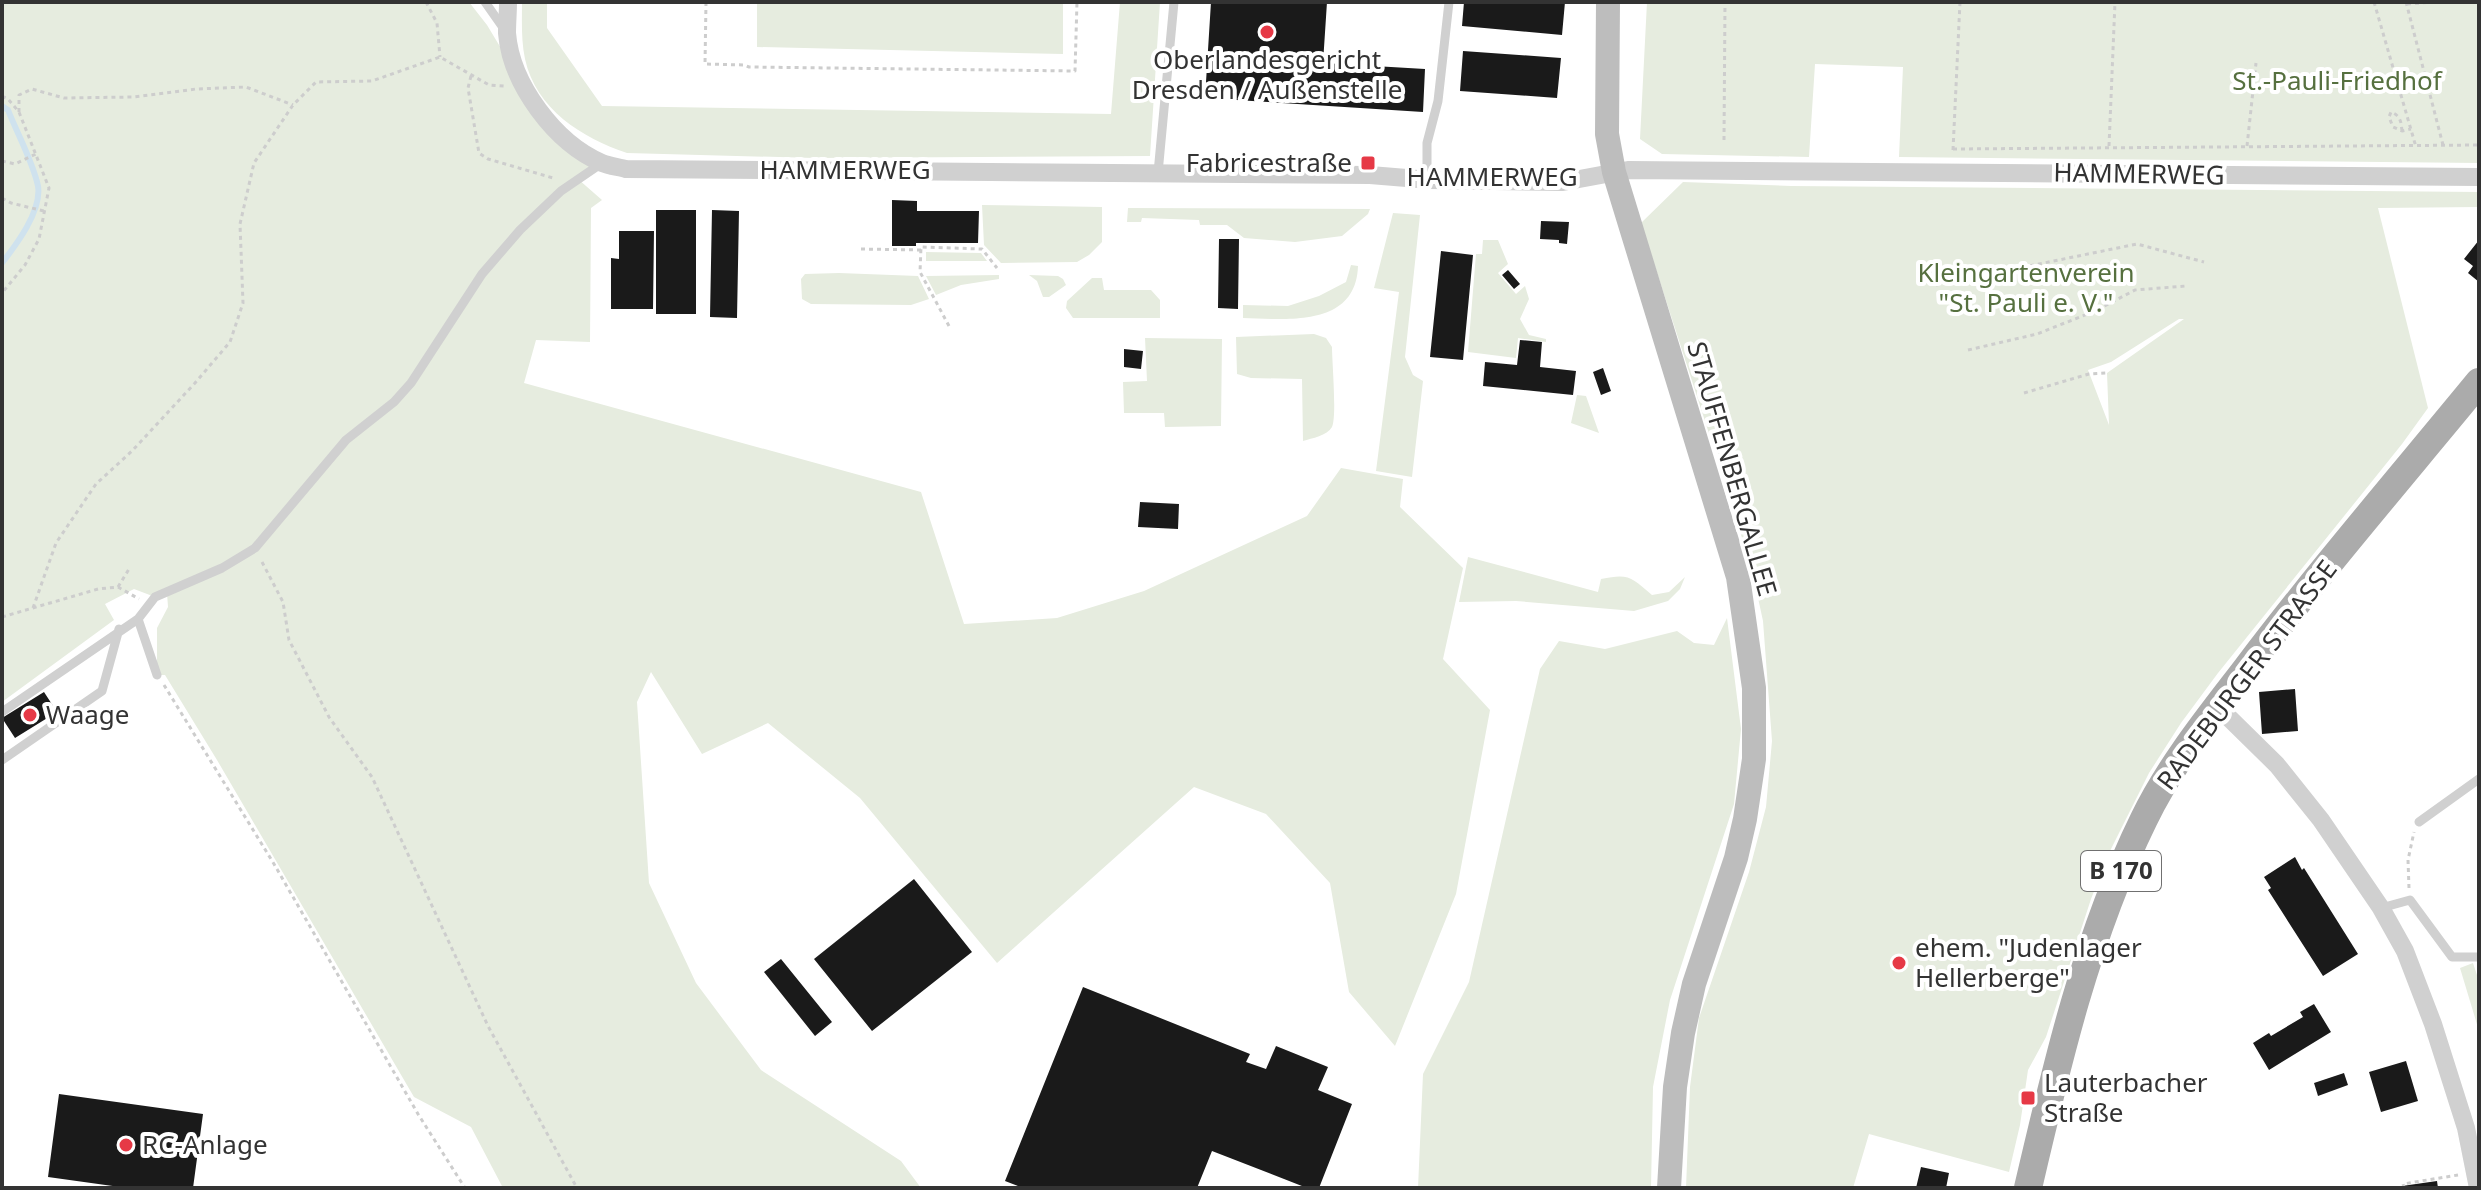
<svg xmlns="http://www.w3.org/2000/svg" width="2481" height="1190" viewBox="0 0 2481 1190" font-family="'Noto Sans',sans-serif">
<style>
.green{fill:#e6ecdf;fill-rule:evenodd}
.lines{fill:none;stroke-linecap:round;stroke-linejoin:round}
.stream{stroke:#cfe2ee;stroke-width:6}
.building{fill:#1a1a1a}
.path{stroke:#cdcdcd;stroke-width:3;stroke-dasharray:4 4;stroke-linecap:butt}
.lane{stroke:#d0d0d0;stroke-width:9}
.street{stroke:#d0d0d0;stroke-width:18}
.secondary{stroke:#bdbdbd;stroke-width:24}
.primary{stroke:#ababab;stroke-width:28}
.poi-dot{fill:#e63946;stroke:#fff;stroke-width:3}
.labels{text-anchor:middle;stroke-width:8;stroke-linejoin:round;paint-order:stroke}
.shield{fill:#fff;stroke:#707070;stroke-width:2}
.shield-label{font-size:24px;font-weight:bold;fill:#333}
.poi-label{font-size:26px;fill:#333;stroke:#fff;text-anchor:start}
.park-label{font-size:26px;fill:#56703f;stroke:#fff}
.street-label{font-size:26px;fill:#333;stroke:#fff}
</style>
<rect width="100%" height="100%" fill="#fff"/>
<path class="green" d="M2,2H469L487,25L535,105L602,163L578,179L602,200L591,208L590,342L536,340L524,383L921,492L964,624L1057,618L1144,591L1307,516L1341,468L1403,479L1400,507L1463,568L1443,659L1490,710L1456,894L1395,1046L1349,992L1330,883L1266,814L1194,787L997,963L860,798L768,723L702,754L651,672L637,702L649,883L696,983L761,1070L901,1161L921,1188H503L471,1127L414,1097L217,760L165,675H157V628L168,607L167,593L155,597L134,589L105,604L114,620L2,702Z
M522,2H547V28L602,106L1111,114L1120,2H1160L1150,156L814,158L627,153C582,138 536,109 525,59C521,40 522,21 522,2Z
M757,2H1063V54L757,47Z
M1647,2H2479V163L1899,157L1903,67L1815,64L1809,157L1662,154L1640,139Z
M1683,182L1791,186L2479,192V207L2378,208L2428,408L2402,444L2218,673L2181,723L2149,773L2110,851L2091,899L2046,1037L2028,1070L2020,1125L2009,1172L1869,1134L1853,1188H1686L1690,1087L1699,1018L1749,872L1766,807L1772,741L1763,621L1752,570L1724,480L1726,475L1720,455L1714,449L1641,223ZM2179,319H2184L2107,373L2109,425L2088,370L2111,362Z
M982,205L1102,207V242L1089,255L1077,262L1001,263L984,245Z
M1128,208L1370,209L1368,214L1342,236L1295,242L1244,238L1227,225H1200L1199,220L1142,218L1141,222H1127Z
M1393,213L1420,215L1405,357L1413,375L1423,381L1412,477L1376,471L1399,292L1374,288Z
M1483,240H1498L1508,264L1498,273L1516,294L1525,286L1529,299L1520,319L1529,335L1546,339V342L1518,338L1516,358L1468,352L1476,254H1482Z
M926,252L981,253L987,261H926Z
M1351,265L1358,266C1356,328 1286,319 1243,318V305L1288,306L1319,296L1346,282Z
M839,273L918,276L929,299L911,305L811,304L802,299L801,279L805,274Z
M999,275V279L961,285L936,295L926,276Z
M1029,275L1058,276L1063,279L1066,285L1049,297H1043L1037,281Z
M1092,278H1102L1104,290H1151L1160,300V318H1073L1066,308L1067,301Z
M1314,334L1326,338L1332,347C1332,362 1337,416 1332,427C1327,436 1312,438 1303,441L1302,379L1251,378L1237,374L1236,337Z
M1145,338L1222,339L1221,426L1165,427L1164,413H1124L1123,382L1147,381Z
M1577,395L1586,396L1599,433L1571,423Z
M1468,557L1598,592L1601,579C1629,573 1631,577 1652,595L1669,592L1685,577L1680,589L1668,601L1634,611L1516,601L1459,602Z
M1727,618L1741,729L1734,804L1670,1000L1653,1087L1651,1188H1418L1423,1074L1469,982L1540,669L1559,641L1605,649L1677,631L1694,643L1714,645Z
M2473,963L2479,981V1031L2460,968Z"/>
<g class="lines">
<path class="stream" d="M2,106L8,110C17,133 33,162 38,186C42,211 16,245 2,263"/>
</g>
<path class="building" d="M1211,2H1327L1323,63L1425,69L1423,112L1205,98Z
M1464,2H1565L1562,35L1462,26Z
M1463,51L1561,58L1557,98L1460,91Z
M892,200L917,201V211H979L978,243H916V246H892Z
M656,210H696V314H656Z
M712,210L739,211L737,318L710,317Z
M1541,221L1569,222L1567,244L1559,243V240L1540,239Z
M619,231H654L653,309H611V258L619,259Z
M1219,239H1239L1238,309L1218,308Z
M2479,240V282L2468,273L2473,266L2464,259Z
M1441,251L1473,255L1463,360L1430,357Z
M1508,270L1520,284L1514,289L1502,275Z
M1520,340L1542,342L1540,367L1576,371L1573,395L1483,386L1485,362L1517,365Z
M1124,349L1143,351L1141,369L1124,367Z
M1603,368L1611,391L1601,395L1593,372Z
M1140,502L1179,504L1178,529L1138,527Z
M2295,689L2298,731L2262,734L2259,692Z
M44,692L57,712L15,738L2,718Z
M2295,857L2302,870L2304,868L2358,954L2323,976L2268,890L2271,888L2264,877Z
M914,879L972,952L872,1031L814,959Z
M781,959L832,1022L815,1036L764,972Z
M1083,987L1250,1054L1246,1062L1266,1069L1276,1046L1328,1067L1318,1090L1352,1104L1319,1188H1307L1212,1151L1197,1188H1023L1005,1181Z
M2314,1004L2331,1032L2269,1070L2253,1043L2269,1033L2271,1036L2303,1017L2300,1012Z
M2406,1061L2418,1101L2381,1112L2369,1072Z
M2344,1073L2348,1085L2318,1096L2314,1083Z
M59,1094L203,1114L193,1188H127L48,1177Z
M1921,1167L1949,1173L1946,1188H1916Z
M2437,1181L2438,1188H2402V1186Z"/>
<g class="lines">
<path class="path" d="M426,2L437,23L440,57
M706,2L705,64L744,65L749,67L1075,71L1077,2
M2374,2L2416,147
M2406,2L2443,145
M2407,4L2435,2
M471,76L468,88L479,153L488,159L553,178L554,181
M2,96L8,99L19,112L49,188L39,239L25,265L2,293
M19,112V95L32,89L64,98L133,97L196,89L246,87L293,105
M2402,131C2401,122 2401,116 2391,112L2389,117L2393,127L2402,131L2411,129
M1724,140L1725,2
M2109,146L2115,2
M2247,146L2256,63
M1953,149L2479,145
M1953,150L1960,2
M2,161L15,164L36,154
M2,198L11,203L44,211
M861,249L921,250
M1936,285L2137,244L2204,262
M949,326L920,272L921,247L982,249L997,268
M1968,350L2037,334L2095,311L2135,290L2186,286
M2024,393L2089,374L2107,373
M262,562L283,602L289,640L329,717L372,777L488,1026L577,1188
M118,587L129,569
M33,608L56,543L96,484L132,451L195,383L230,342L243,303L240,224L254,163L293,105L316,82L372,81L440,57L489,85L504,86
M2,617L98,589L118,587L139,599
M164,685L274,864L418,1114L465,1188
M2409,888L2408,860L2414,832
M2404,1188L2403,1184L2458,1175"/>
<path class="lane" d="M485,2L504,29
M1158,173L1174,2
M1427,180V143L1438,101L1449,2
M138,619L157,675
M2,712L138,619L155,597L222,568L255,548L346,440L394,402L411,383L482,274L520,230L561,191L602,163
M2,760L102,691L119,629
M2419,822L2479,779
M2381,908L2410,900L2452,957H2479"/>
<path class="street" d="M508,2C508,12 507,23 507,33C511,84 555,143 602,163C609,166 619,167 626,169L1370,175L1431,180L1563,182L1628,170L2479,177
M2217,706L2277,765L2321,820L2381,908L2405,951L2433,1024L2466,1128L2478,1188"/>
<path class="secondary" d="M1608,2L1607,134L1614,172L1738,577L1754,688V759L1745,819L1736,858L1694,984L1683,1033L1675,1087L1669,1188"/>
<path class="primary" d="M2028,1188C2057,1063 2087,935 2144,819C2170,765 2210,716 2246,669C2320,571 2401,477 2479,382"/>
</g>
<g class="poi-dot">
<circle cx="1267" cy="32" r="8"/>
<rect x="1360" y="155" width="16" height="16" rx="4"/>
<circle cx="30" cy="715" r="8"/>
<circle cx="1899" cy="963" r="8"/>
<rect x="2020" y="1090" width="16" height="16" rx="4"/>
<circle cx="126" cy="1145" r="8"/>
</g>
<g class="labels">
<rect class="shield" x="2081" y="851" width="80" height="40" rx="6"/>
<g class="shield-label">
<text x="2121" y="879">B 170</text>
</g>
<g class="poi-label">
<text x="1267" y="69" text-anchor="middle">Oberlandesgericht<tspan x="1267" dy="30">Dresden / Außenstelle</tspan></text>
<text x="1352" y="172" text-anchor="end">Fabricestraße</text>
<text x="46" y="724">Waage</text>
<text x="1915" y="957">ehem. "Judenlager<tspan x="1915" dy="30">Hellerberge"</tspan></text>
<text x="2044" y="1092">Lauterbacher<tspan x="2044" dy="30">Straße</tspan></text>
<text x="142" y="1154">RC-Anlage</text>
</g>
<g class="park-label">
<text x="2337" y="90">St.-Pauli-Friedhof</text>
<text x="2026" y="282">Kleingartenverein<tspan x="2026" dy="30">"St. Pauli e. V."</tspan></text>
</g>
<g class="street-label">
<text x="845" y="179">HAMMERWEG</text>
<text transform="translate(2139 174) rotate(1)" y="9">HAMMERWEG</text>
<text x="1492" y="186">HAMMERWEG</text>
<text transform="translate(1732 469) rotate(74)" y="9">STAUFFENBERGALLEE</text>
<text transform="translate(2247 675) rotate(-53)" y="9">RADEBURGER STRASSE</text>
</g>
</g>
<rect width="2481" height="1190" fill="none" stroke="#333333" stroke-width="8"/>
</svg>
